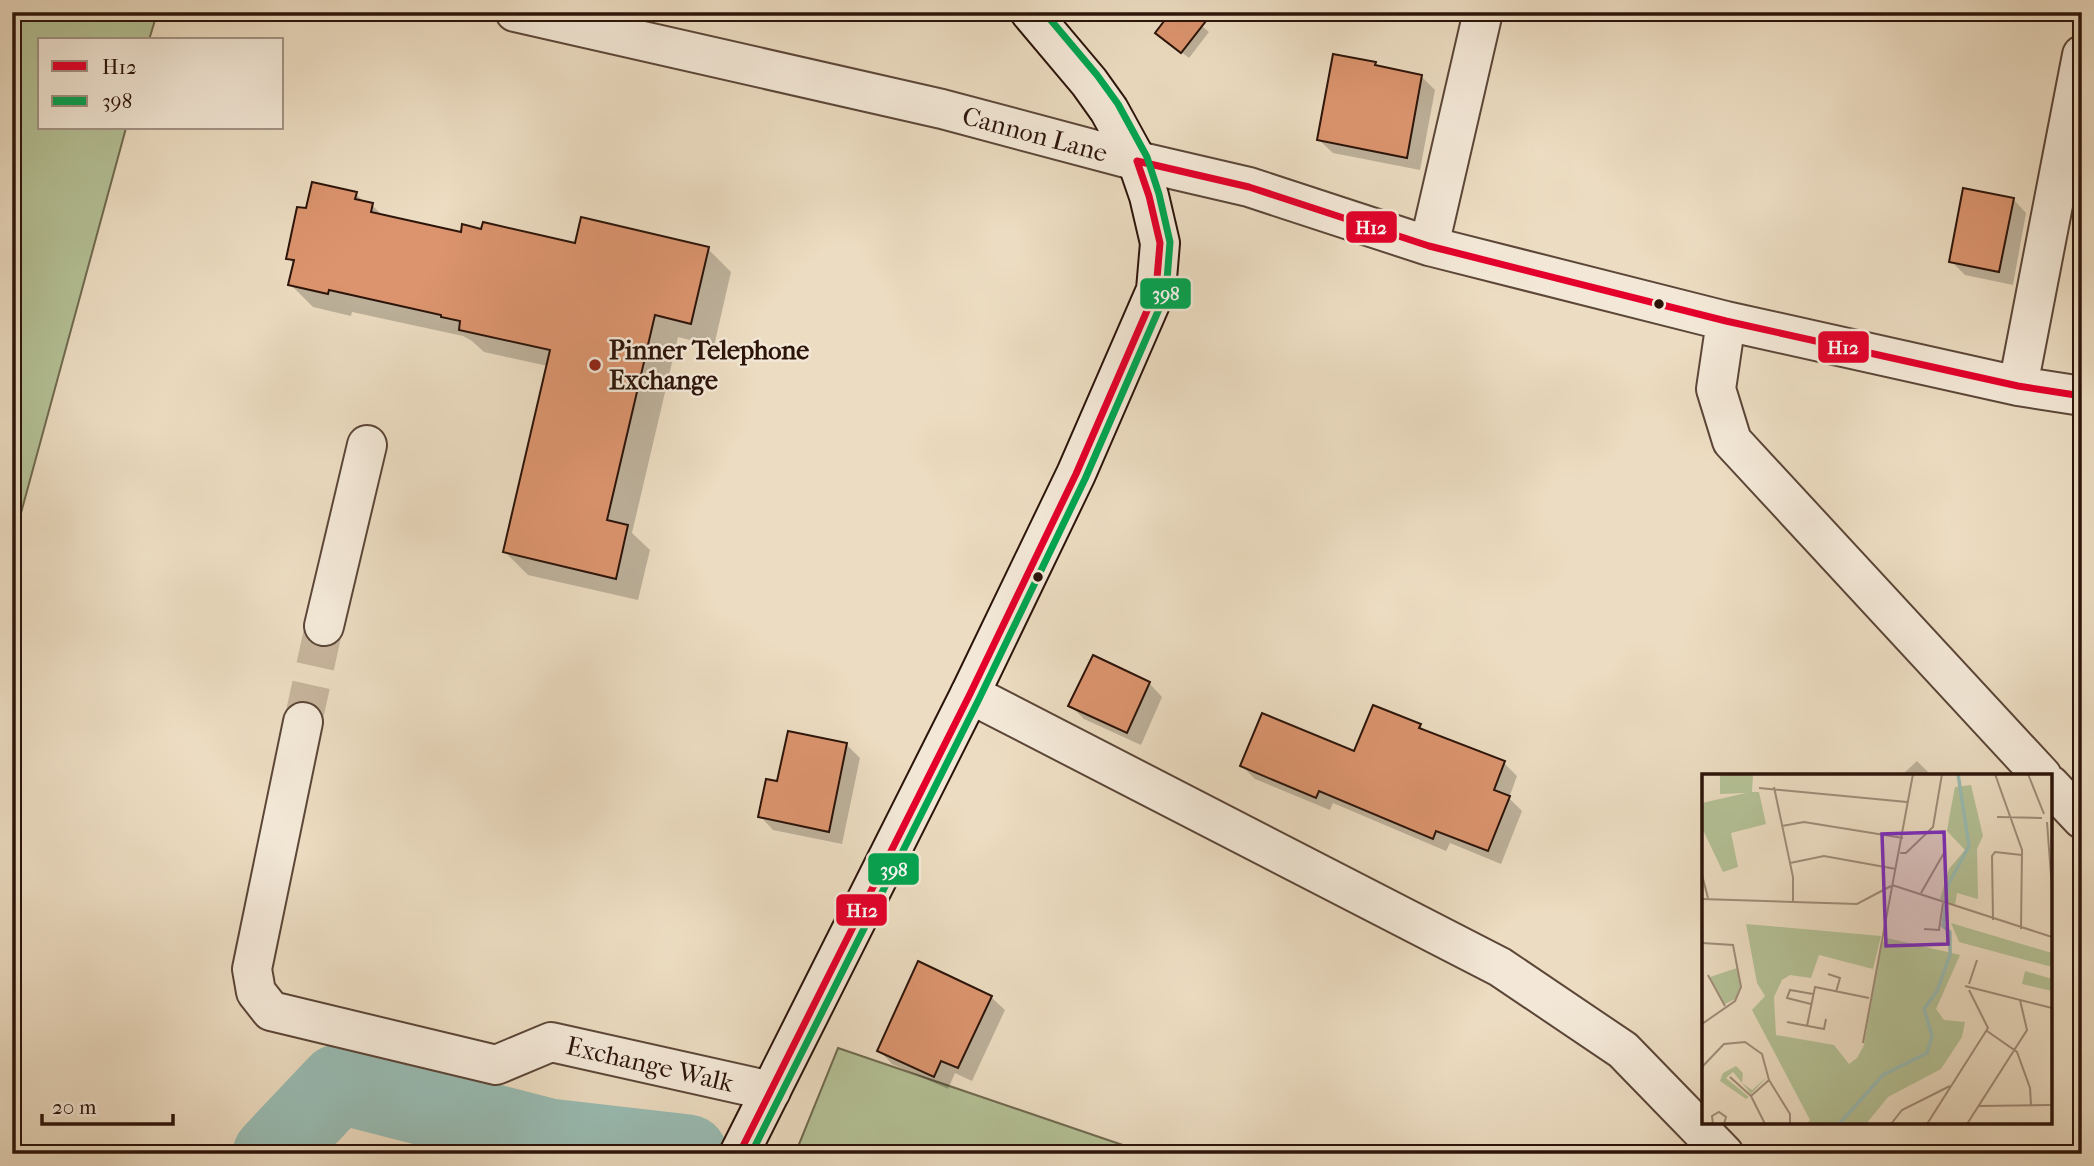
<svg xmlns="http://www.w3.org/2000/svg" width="2094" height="1166" viewBox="0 0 2094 1166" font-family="'IM FELL French Canon',serif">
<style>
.green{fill:#b4c196;stroke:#706a50;stroke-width:2}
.shadow{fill:#0003}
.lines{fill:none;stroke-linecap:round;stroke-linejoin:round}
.river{stroke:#99bcb3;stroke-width:79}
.building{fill:#db946e;stroke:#2c140a;stroke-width:2}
.street-tunnel{stroke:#c6b49c;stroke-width:38;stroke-dasharray:38 19;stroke-linecap:butt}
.street-casing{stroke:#5c4638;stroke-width:42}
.secondary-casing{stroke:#2c140a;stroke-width:42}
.street{stroke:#f3e8d7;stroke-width:38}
.secondary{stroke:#f3e8d7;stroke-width:38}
.bus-1-casing{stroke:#f3e8d7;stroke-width:12}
.bus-2-casing{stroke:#f3e8d7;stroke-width:12}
.bus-1{stroke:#e4002b;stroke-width:7}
.bus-2{stroke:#00a651;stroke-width:7}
.bus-dot{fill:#2c140a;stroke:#f3e8d7;stroke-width:2.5}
.poi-dot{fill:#8f2418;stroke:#f3e8d7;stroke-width:2.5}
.labels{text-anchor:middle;stroke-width:5;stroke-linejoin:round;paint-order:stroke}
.street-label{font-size:26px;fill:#2c140a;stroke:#f3e8d7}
.poi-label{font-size:26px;font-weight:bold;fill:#2c140a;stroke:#f3e8d7;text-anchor:start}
.inset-river{fill:none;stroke:#99bcb3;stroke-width:3.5}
.inset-road{fill:none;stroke:#9f8c78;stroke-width:2}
.view{fill:#7b2cbf;fill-opacity:0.15;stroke:#7b2cbf;stroke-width:3.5}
.inset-edge{fill:none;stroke:#2c140a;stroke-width:3.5}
.line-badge{stroke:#f3e8d7;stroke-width:2.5}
.badge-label{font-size:19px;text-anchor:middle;font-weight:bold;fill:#fff}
</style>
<rect width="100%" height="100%" fill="#ecdcc1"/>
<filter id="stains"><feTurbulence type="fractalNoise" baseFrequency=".00286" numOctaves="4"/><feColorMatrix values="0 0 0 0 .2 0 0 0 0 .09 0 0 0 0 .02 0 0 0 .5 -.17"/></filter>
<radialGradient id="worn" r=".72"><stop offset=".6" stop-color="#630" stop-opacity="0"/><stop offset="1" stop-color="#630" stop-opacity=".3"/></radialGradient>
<path class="green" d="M12,12H153L155,20L149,40H40V128H126L12,546Z
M838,1048L1149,1154H795Z"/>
<path class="shadow" d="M1152,12H1167L1162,20Z
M1185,12L1209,32L1189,58L1164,39Z
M1375,64L1379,68L1421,76L1435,90L1420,170L1333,153L1319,140Z
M356,194L365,203L372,205L384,217L462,234L576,245L708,249L731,272L714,346L678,337L632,533L650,550L638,600L528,575L505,552L548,366L484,352L472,341L463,336L352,312L351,316L313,307L290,284L295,265L288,258L307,210Z
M2013,199L2026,213L2013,285L1965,275L1951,261Z
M2082,299V339L2076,333Z
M1149,683L1162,697L1141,745L1084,719L1070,705Z
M1420,726L1426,732L1504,763L1517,776L1509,798L1522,811L1501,864L1450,843L1446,851L1333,803L1330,810L1255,779L1242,766L1355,754Z
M846,744L860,758L842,844L773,830L760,816L779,783Z
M1917,761L1932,776H1901Z
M991,997L1005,1010L972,1081L955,1073L948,1089L892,1064L879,1050Z"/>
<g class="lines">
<path class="river" d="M272,1154L338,1084L549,1138L688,1154"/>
</g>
<path class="building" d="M1171,12H1213L1181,53L1155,33Z
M1333,54L1376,62L1375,65L1422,75L1407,158L1317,140Z
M312,182L357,192L355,199L373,203L371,212L461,232L462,224L481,229L483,222L575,243L581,217L709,247L691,324L655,315L607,520L628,525L616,579L503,552L550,350L459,330L460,321L441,317V315L329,290L328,294L288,285L294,260L286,259L297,207L306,208Z
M1963,188L2014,198L1999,272L1949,262Z
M1093,655L1150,682L1127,733L1068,706Z
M1373,705L1421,724L1419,728L1505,761L1494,790L1510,796L1488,851L1436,831L1433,839L1319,791L1316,798L1240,766L1262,713L1354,751Z
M788,731L847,743L829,832L758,817L766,779L777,781Z
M918,961L992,996L958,1068L941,1061L934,1077L877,1051Z"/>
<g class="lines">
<path class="street-tunnel" d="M303,722L324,626"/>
<g class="street-casing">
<path id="street" d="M515,12L942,109L1137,161L1249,187L1429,246L1726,321L2018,386L2082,396
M1429,246L1483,12
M1726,321L1716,389L1732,441L2042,776
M2018,386L2082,55
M324,626L367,445
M970,694L1500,967L1623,1050L1724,1154
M303,722L252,969L256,992L271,1011L496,1065L551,1042L771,1091
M2050,785L2082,819"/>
</g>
<g class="secondary-casing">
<path id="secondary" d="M739,1154L970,694L1076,474L1156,290L1160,243L1149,196L1137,161L1109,110L1089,82L1030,12"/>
</g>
<use href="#street" class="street"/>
<use href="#secondary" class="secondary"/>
<g class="bus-1-casing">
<path id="bus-1" d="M1137,161L1249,187L1429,246L1726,321L2018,386L2082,396
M739,1154L970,694L1076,474L1156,290L1160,243L1149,196L1137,161"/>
</g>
<g class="bus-2-casing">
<path id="bus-2" d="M751,1154L979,699L1085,479L1166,293L1170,242L1159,194L1147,157L1118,104L1097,75L1044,12"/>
</g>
<use href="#bus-1" class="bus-1"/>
<use href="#bus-2" class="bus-2"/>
</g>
<g class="bus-dot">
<circle cx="1659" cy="304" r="6"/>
<circle cx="1038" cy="577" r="6"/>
</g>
<circle class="poi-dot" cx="595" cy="365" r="7"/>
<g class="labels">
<g class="street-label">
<text transform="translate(1035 134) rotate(15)" y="9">Cannon Lane</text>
<text transform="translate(650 1064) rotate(13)" y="9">Exchange Walk</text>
</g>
<g class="poi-label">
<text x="609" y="359">Pinner Telephone<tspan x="609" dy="30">Exchange</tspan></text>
</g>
</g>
<g transform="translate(1702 774)">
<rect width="350" height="350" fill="#ecdcc1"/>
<path d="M18,0H51L50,18H57L64,50L29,59L36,93L21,98L0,54V29L44,19L18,20ZM269,11L281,62L275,75L276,125L255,119L253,131L238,125L247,95L263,76L245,57L248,39L253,13ZM249,149L350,179V193L257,168ZM44,150L179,162L171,195L117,181L109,204L88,201L80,206L72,223L74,261L132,271L147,290L155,284L162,271L179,170L185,164L258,181L234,235L242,246L263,248L260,263L239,295L186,323L164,350H105L108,346L50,236L63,222L55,209ZM35,194L38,213L33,225L23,230L8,203ZM323,197L350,205V217L320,210ZM34,292L41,299L40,309L50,316L65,303L49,320L31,298L24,304L47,323L44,325L18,307L21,299Z" fill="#b4c196"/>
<path class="inset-river" d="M137,350L181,301L225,279L230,262L222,235L235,217L248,181V158L241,152L246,111L267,72L256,0"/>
<path class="inset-road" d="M293,0L320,76L319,155M326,0L342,40M72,13L91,103V127M57,14L205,28M295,43L340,44M345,48L350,115M80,52L102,48L201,64M198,79H204L231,53L240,0M88,89L122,82L194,95M0,101L6,124M190,111L350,163M219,119L243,77M0,125L155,130L189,112M291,146L290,82L293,78L320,81M222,155L237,156L241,129M0,169L31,171L39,213L33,227L0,250M126,200L138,204L134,218M6,201L23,232M267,210L275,186M263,212L350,234M109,230L85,224L88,216L111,220M350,239V271M85,248L122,255L124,245M105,252L113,213L167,224M285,257L315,278L328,314L329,331M161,269L211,0M0,293L22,270L43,268L60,280L67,306M28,303L49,322L67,306M67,306L88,340V350M49,322L63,350M276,332L350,331M11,350L10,342L17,338L24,343L22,350M189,350L200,336L248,312M225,350L286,254L267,216M265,350L325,256L318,226"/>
<path class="view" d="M242,58L246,170L184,172L180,60Z"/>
<rect width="350" height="350" class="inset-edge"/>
</g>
<g class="line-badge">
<rect x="1345" y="210" width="53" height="34" rx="7" fill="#e4002b"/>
<rect x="1139" y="277" width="53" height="33" rx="7" fill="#00a651"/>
<rect x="1817" y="330" width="53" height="34" rx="7" fill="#e4002b"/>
<rect x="867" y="852" width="53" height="34" rx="7" fill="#00a651"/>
<rect x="835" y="893" width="53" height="34" rx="7" fill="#e4002b"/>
</g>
<g class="badge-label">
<text x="1371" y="234">H12</text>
<text x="1166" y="300">398</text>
<text x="1843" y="354">H12</text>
<text x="894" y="876">398</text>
<text x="862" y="917">H12</text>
</g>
<rect width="2094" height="1166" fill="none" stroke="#ecdcc1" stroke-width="42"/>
<rect x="14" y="14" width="2066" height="1138" fill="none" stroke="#2c140a" stroke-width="3.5"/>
<rect x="21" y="21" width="2052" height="1124" fill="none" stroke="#2c140a" stroke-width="2"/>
<rect x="38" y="38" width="245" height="91" fill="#f3e8d7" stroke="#a39385" stroke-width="2"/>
<rect x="52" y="61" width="35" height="10" fill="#e4002b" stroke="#a39385" stroke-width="2"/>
<text x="102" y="74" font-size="21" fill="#2c140a">H12</text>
<rect x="52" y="96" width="35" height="10" fill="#00a651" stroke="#a39385" stroke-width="2"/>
<text x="102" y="108" font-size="21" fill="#2c140a">398</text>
<path d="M42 1114v10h131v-10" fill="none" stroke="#2c140a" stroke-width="3.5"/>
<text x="52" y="1114" font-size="21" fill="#2c140a" stroke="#f3e8d7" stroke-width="5" paint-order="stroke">20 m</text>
<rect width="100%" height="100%" filter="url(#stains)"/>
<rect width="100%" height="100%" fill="url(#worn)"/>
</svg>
